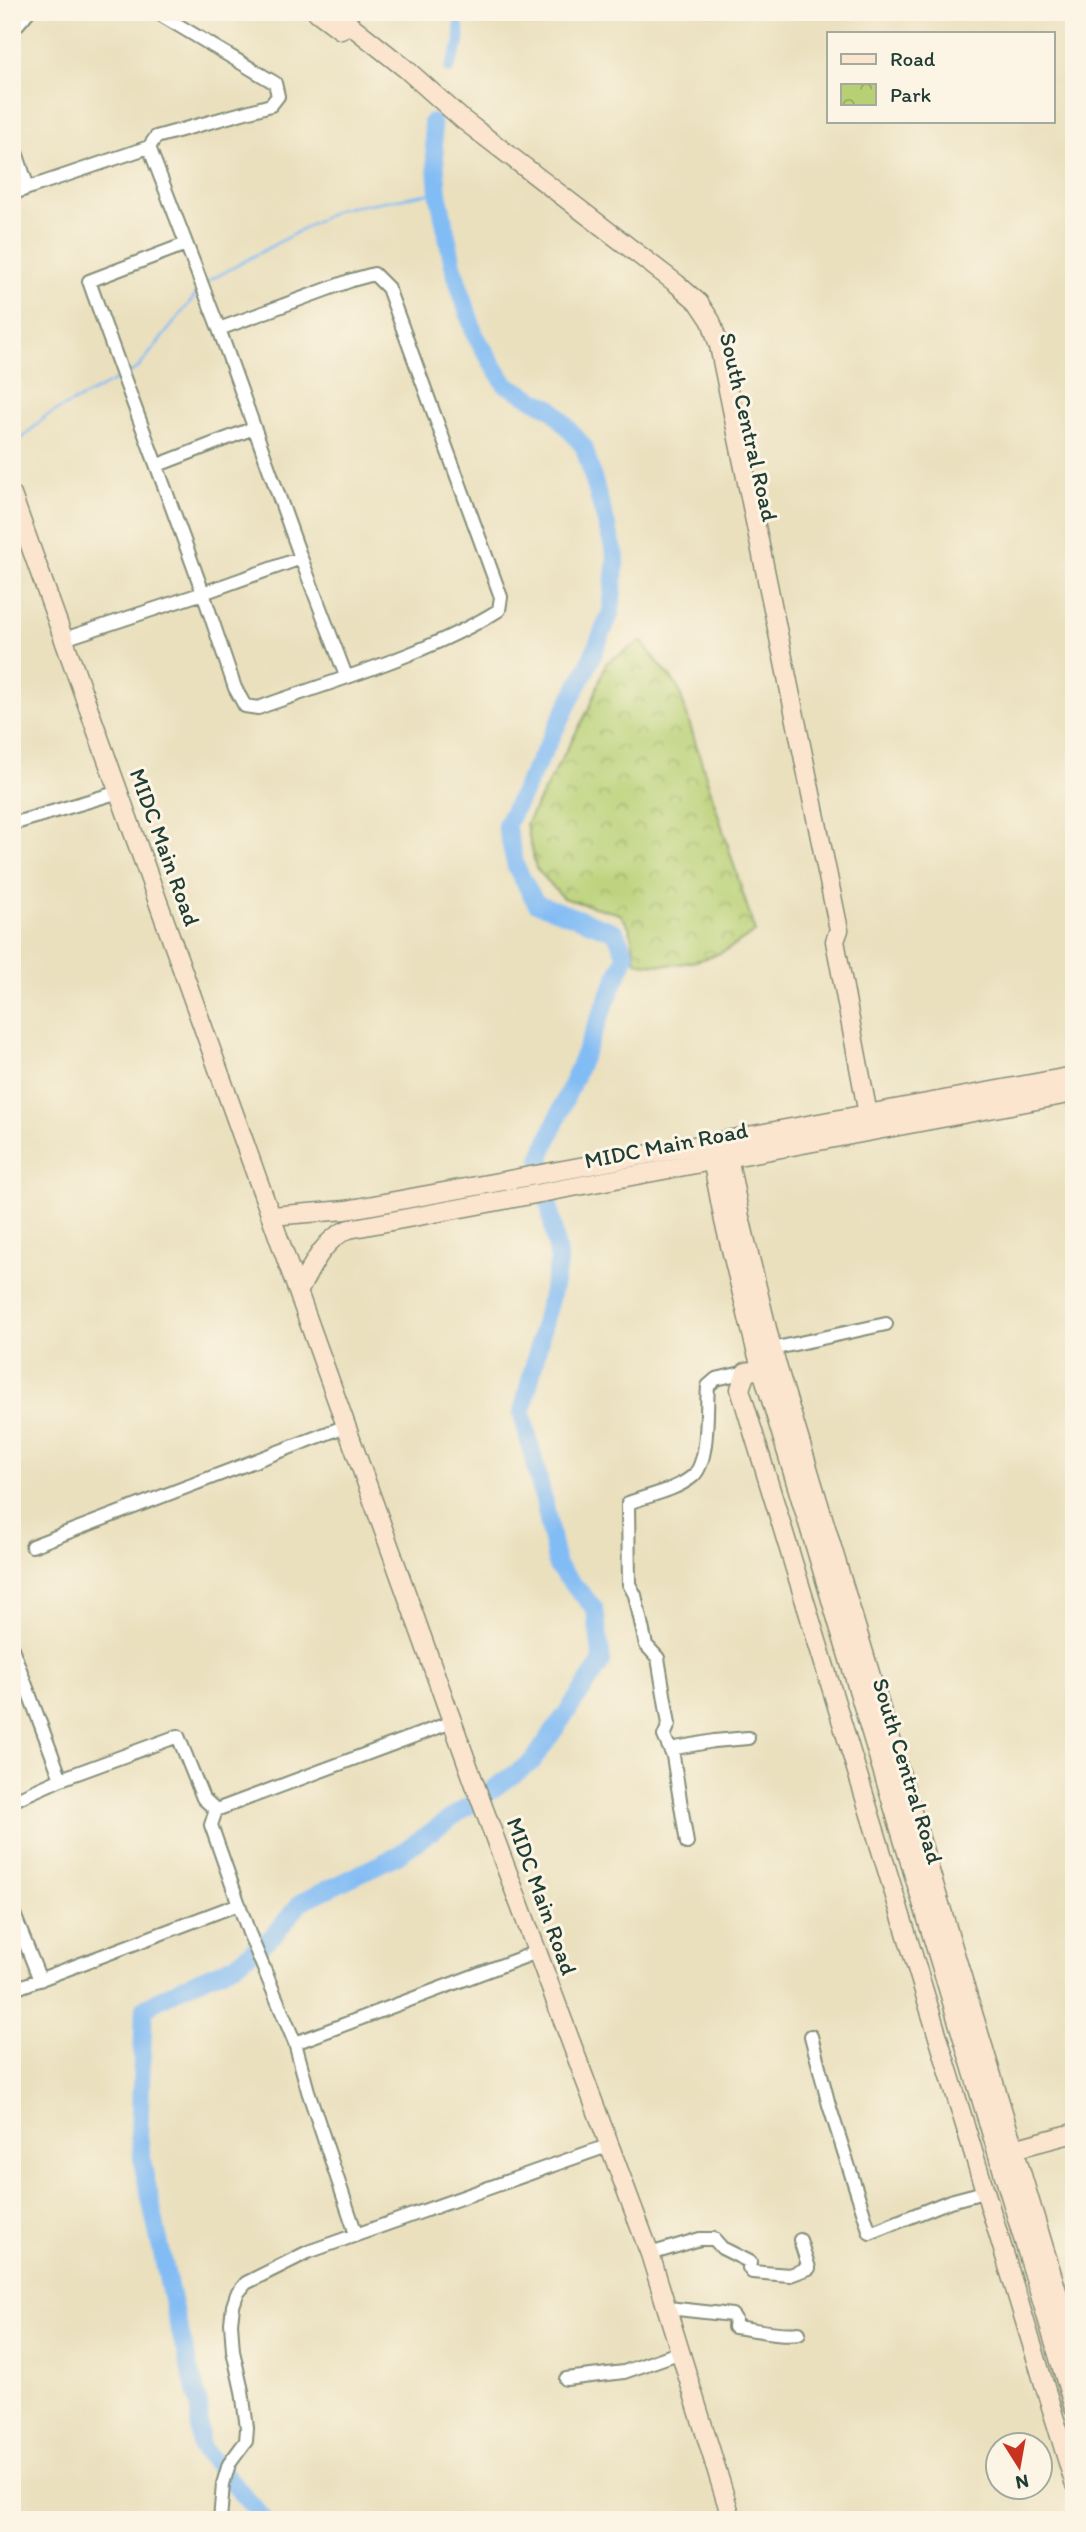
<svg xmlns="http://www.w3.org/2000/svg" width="1086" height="2532" viewBox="0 0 1086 2532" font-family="Itim,sans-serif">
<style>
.park{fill:url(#park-crowns);stroke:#6c8654;stroke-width:2}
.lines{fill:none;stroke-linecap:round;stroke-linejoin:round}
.stream{stroke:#82bcf4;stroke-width:2.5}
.canal{stroke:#82bcf4;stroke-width:10}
.river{stroke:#82bcf4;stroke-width:18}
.street-casing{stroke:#848e79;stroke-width:16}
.secondary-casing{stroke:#848e79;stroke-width:21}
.street{stroke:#fff;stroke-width:12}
.secondary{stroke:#fbe5cf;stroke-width:18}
.labels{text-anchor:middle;stroke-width:6;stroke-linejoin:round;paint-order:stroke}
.street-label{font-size:23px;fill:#1f3d34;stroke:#fcf5e5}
</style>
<defs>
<pattern id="park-crowns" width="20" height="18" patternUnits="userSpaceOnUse" patternTransform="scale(1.75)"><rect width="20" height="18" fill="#b8d074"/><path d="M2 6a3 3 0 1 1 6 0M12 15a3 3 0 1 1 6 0" fill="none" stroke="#95aa60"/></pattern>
</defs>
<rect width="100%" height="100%" fill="#fcf5e5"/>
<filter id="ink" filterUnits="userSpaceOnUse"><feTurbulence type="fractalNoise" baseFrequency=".0143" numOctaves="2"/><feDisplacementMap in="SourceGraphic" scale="14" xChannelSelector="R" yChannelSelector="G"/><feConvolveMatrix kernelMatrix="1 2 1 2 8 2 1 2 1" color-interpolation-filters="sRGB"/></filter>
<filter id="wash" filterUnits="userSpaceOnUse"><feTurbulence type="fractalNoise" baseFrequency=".00686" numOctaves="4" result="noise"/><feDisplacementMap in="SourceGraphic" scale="28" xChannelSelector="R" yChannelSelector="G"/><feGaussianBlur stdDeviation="1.57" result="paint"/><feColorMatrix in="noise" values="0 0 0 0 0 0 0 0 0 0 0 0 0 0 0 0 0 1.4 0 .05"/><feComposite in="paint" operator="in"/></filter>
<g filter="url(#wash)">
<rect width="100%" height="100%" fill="#eae0be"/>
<path class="park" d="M641,641L678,687L755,932C744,939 733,947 722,952C697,964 662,968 636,962L630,928L620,914L563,898L536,868L526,824L590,707L606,663Z"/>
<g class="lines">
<path class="stream" d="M205,283L339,209L438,192
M126,375L138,368L199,291
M12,448L46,416L120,378"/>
<path class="canal" d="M449,69L460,43L458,12"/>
<path class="river" d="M265,2520L200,2446L199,2404L174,2309L144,2171L139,2136L144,2008L183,1987L234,1965L274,1935L301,1902L396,1856L532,1762L602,1662L595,1609L557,1566L545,1505L522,1413L559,1262L541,1157L626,955L615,932L536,903L516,867L506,825L587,668L611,612L616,557L584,447L552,409L505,384L475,335L454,270L438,192L432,122"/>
</g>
</g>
<g filter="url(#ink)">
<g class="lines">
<g class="street-casing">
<path id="street" d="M12,31L28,12
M12,140L28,188L149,147
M12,194L28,188
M186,244L89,281C126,386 166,489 203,593L301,558L219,329
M158,465L254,428
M301,558L346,676
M64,639L203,593L235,688L245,706L258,708C336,680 428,654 499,610L501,597L388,288L374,274L352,280L219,329L149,147L156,137L271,105L278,96L275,83L156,12
M12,824L119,792
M772,1349L886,1324
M32,1546L346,1426
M12,1648L61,1779L12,1801
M670,1749L714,1741L748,1738
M61,1779L178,1736L203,1798L216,1810
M687,1843L673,1756L664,1736L669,1724L658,1658L646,1645L635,1595L629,1584L628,1503C649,1495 675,1491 693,1476C710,1461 706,1408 708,1386L716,1379L746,1372
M12,1909L40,1980
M12,1990L239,1904
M811,2036L829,2105L870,2233L950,2201L984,2192
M295,2043L249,1933L211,1825L216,1810L452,1722
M356,2234L308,2091L295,2043L537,1952
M650,2254L700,2239H714L722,2248L750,2262L749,2268L752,2272L790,2275L809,2268L800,2240
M668,2308L732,2315L735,2319L734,2327C755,2329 779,2336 799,2333
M566,2379L624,2372L681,2352
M220,2520L223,2484L229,2464L246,2441L247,2428L242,2391L233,2351L231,2323L233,2306L237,2294L246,2283L308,2252L610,2145"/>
</g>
<g class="secondary-casing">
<path id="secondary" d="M317,12L341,30
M334,12L406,69L462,119L677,284L699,303L711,321L719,346L839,930L835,941L871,1130
M12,495L475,1785L650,2254L732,2520
M725,1141L740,1217L772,1349L1074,2347
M709,1144L724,1221L756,1350L1074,2408
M271,1216L346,1210L1074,1076
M298,1292C311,1268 323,1239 349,1229L1074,1093
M761,1369L746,1372L740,1389L1074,2482
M1006,2151L1074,2133"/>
</g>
<use href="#street" class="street"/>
<use href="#secondary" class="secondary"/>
</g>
</g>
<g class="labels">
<g class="street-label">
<text transform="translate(749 427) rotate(77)" y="8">South Central Road</text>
<text transform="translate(165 847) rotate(70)" y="8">MIDC Main Road</text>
<text transform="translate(666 1145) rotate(-11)" y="8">MIDC Main Road</text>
<text transform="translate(908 1771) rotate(73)" y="8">South Central Road</text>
<text transform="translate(542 1896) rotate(70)" y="8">MIDC Main Road</text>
</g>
</g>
<rect width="1086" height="2532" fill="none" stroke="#fcf5e5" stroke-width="42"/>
<rect x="827" y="32" width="228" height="91" fill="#fcf5e5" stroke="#a4ab9e" stroke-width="2"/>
<rect x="841" y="54" width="35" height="10" fill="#fbe5cf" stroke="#a4ab9e" stroke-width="2"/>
<text x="890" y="66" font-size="21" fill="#1f3d34">Road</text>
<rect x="841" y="84" width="35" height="21" fill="url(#park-crowns)" stroke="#a4ab9e" stroke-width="2"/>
<text x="890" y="102" font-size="21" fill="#1f3d34">Park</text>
<g transform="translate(1019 2466) rotate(169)"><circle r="33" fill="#fcf5e5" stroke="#a4ab9e" stroke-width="2"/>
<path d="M0-5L12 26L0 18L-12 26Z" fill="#c8321e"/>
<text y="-10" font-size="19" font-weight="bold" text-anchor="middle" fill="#1f3d34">N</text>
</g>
</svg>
